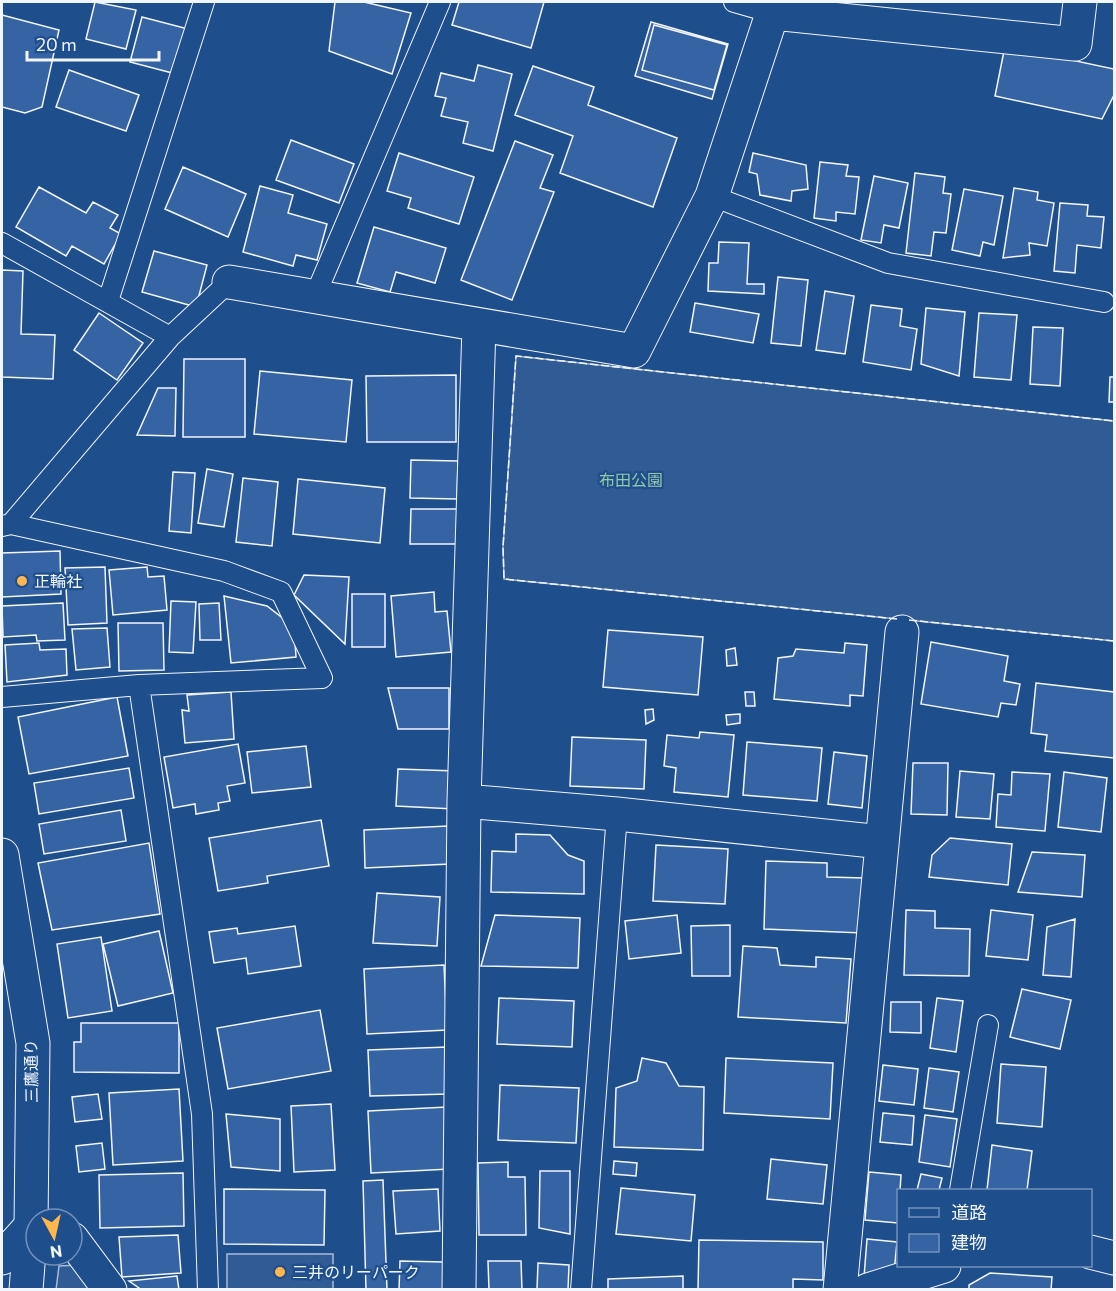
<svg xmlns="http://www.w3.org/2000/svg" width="1116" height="1291" viewBox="0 0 1116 1291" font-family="Commissioner,'Noto Sans JP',sans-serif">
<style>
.built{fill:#305b95;stroke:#a8bbd7;stroke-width:1.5}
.building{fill:#3563a3;stroke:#f2f6ff;stroke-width:1.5}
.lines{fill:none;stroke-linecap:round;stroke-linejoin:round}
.service-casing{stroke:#f2f6ff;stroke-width:22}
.minor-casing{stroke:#f2f6ff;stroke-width:35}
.secondary-casing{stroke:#f2f6ff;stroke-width:35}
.service{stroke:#1f4e8c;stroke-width:20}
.minor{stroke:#1f4e8c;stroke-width:33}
.secondary{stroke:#1f4e8c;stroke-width:33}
.fence{stroke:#f2f6ff;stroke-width:1.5;stroke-dasharray:8 3;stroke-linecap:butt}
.poi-dot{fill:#ffb74d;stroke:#1f4e8c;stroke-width:2}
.labels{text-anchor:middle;stroke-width:4.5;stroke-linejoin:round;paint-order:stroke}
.park-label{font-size:16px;fill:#97c8a6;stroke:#1f4e8c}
.poi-label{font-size:16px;fill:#f2f6ff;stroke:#1f4e8c;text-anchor:start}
.street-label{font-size:16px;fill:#f2f6ff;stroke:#1f4e8c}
</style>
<rect width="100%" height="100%" fill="#1f4e8c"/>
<path class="built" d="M516,356L1114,421V641L504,579L503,547Z
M227,1254H333V1289H227Z
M78,1265L92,1290H56L59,1266Z"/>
<path class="building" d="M95,2L136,10L126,49L86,39Z
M335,2H364L411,13L392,74L329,51Z
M459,2H544L531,48L452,25Z
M2,15L59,30L42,107L25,113L2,107Z
M142,17L192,30L180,75L130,62Z
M651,22L728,44L712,99L635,76Z
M654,25L727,45L714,90L642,70Z
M1005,46L1114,69V95L1102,119L995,96Z
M478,65L512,74L493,151L463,143L468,122L441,116L446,98L435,96L441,73L474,81Z
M533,66L594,87L588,105L677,138L653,207L560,173L573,136L515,115Z
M69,70L139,95L126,131L56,107Z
M291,140L354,164L339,203L276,180Z
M515,141L553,155L540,188L554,192L512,300L461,280Z
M399,153L474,177L459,224L408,208L411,198L387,191Z
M753,153L806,165L808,189L792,191L791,201L760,195L757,174L749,172Z
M820,162L848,165L846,176L859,177L855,214L836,212V221L814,218Z
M183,167L246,194L228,237L165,209Z
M915,173L945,177L943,193L951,194L946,233L934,232L931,256L906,253Z
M874,176L908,183L899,228L884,225L881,243L861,240Z
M260,186L293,195L288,213L327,224L317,260L296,255L293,266L243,252Z
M39,187L86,213L93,202L118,215L110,228L121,234L104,264L72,246L66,256L16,227Z
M1014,188L1038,192L1037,200L1054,203L1047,246L1029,243L1030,255L1003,258Z
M964,189L1003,196L994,245L983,242L980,256L952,250Z
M1060,203L1088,205L1087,216L1104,217L1101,248L1077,245L1075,273L1054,271Z
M374,227L446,248L435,283L396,272L390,292L357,283Z
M719,242L749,243L747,284H764V294L708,291L709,263H718Z
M154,251L207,265L196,307L142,292Z
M2,270L23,271L21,334L55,335L53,379L2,377Z
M778,277L808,280L801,346L771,343Z
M825,291L854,296L845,354L816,350Z
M695,303L759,314L753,343L690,332Z
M871,305L902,309L900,326L917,329L911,370L863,362Z
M926,308L965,312L959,376L921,364Z
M99,313L143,343L117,380L74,350Z
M979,313L1017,315L1011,380L974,377Z
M1033,327L1063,328L1060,386L1030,384Z
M184,359H245V437H183Z
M260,371L352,380L346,442L254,434Z
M456,375V442H367L366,376Z
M1110,377H1114V402H1109Z
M158,388H176L175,436L137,435Z
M411,460L458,461L457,499L410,498Z
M207,469L233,474L224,527L198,523Z
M173,472L195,473L191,533L169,531Z
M243,478L278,482L272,546L236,542Z
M298,479L385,488L380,543L293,534Z
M411,509H459V544H410Z
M60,551L61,594L2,597V553Z
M105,567L107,623L68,625L65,568Z
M147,567L148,577L164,576L167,610L113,615L109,570Z
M304,575L349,577L345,644L294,595Z
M434,592L435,612L447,611L451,652L396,657L391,596Z
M352,594H385V647H352Z
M224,596L267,606L294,627L296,657L231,663Z
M171,601L196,602L193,653L169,652Z
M63,603L65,640L37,641L36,635L3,637L2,606Z
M219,603L221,640H200L199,604Z
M118,623H163L164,670L119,671Z
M107,628L110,667L76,670L72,629Z
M608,630L703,637L698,695L603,687Z
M931,642L1008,656L1004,681L1020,684L1016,705L1001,703L998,717L921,704Z
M39,643L40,650L66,649L67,675L7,682L5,645Z
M845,643L867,645L863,696L850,695V706L774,699L778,658L793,656L796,649L844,653Z
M735,648L737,665L727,666L726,650Z
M1036,683L1114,692V758L1045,751L1047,735L1031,733Z
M388,688H449V729H398Z
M231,692L234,739L185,743L182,710L189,711L187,695Z
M745,692H754L755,706H746Z
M117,697L128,756L29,774L18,717Z
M653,709L654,720L646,724L645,710Z
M740,714V723L727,725L726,715Z
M700,732L734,735L728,797L674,792L676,768L664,766L667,735L699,738Z
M572,737L646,740L644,789L570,786Z
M747,742L822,748L817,801L743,795Z
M238,744L245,783L227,786L230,801L218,803L219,810L196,814L195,804L173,808L164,757Z
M306,746L311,787L252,793L247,752Z
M834,752L867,756L862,808L828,804Z
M913,763H948L947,815L911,814Z
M129,768L134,798L39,814L34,783Z
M398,769L456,771L454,809L396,806Z
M960,771L994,774L990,819L956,817Z
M1012,772L1050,774L1045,831L996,827L998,794L1011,795Z
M1064,772L1107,778L1101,832L1058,827Z
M121,810L126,841L44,854L39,824Z
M321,820L329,866L267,876L268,883L218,891L209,838Z
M448,826L450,864L365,868L364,830Z
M516,834L550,835L568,855L584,861V894L491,892L492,851L516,852Z
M950,838L1012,844L1008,885L929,877L932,855Z
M149,843L160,914L52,930L38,863Z
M656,845L728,849L725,904L653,901Z
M1032,852L1085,855L1082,897L1018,892Z
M766,861L827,863V877L865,878L863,933L764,929Z
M377,893L440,897L437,946L373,943Z
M906,910L935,911V928L970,929L969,976L904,975Z
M991,910L1033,915L1028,960L986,956Z
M495,915L580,918L578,968L481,966Z
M677,915L681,953L629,959L625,921Z
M1075,919L1071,977L1043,975L1047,927Z
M730,925V976H692L691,926Z
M295,926L301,966L248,974L246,958L214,963L209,932L237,928L238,934Z
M159,931L173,993L118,1006L103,944Z
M101,937L112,1011L68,1018L57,944Z
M743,946L777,948L780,965L816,967V957L851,959L846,1023L738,1017Z
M444,965L447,1030L367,1034L364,969Z
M1022,989L1071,1000L1060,1049L1010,1037Z
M499,998L574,1001L572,1047L497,1044Z
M937,998L963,1001L956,1052L930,1048Z
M891,1002H921V1033L890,1032Z
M320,1010L331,1071L228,1089L217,1028Z
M81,1023H179V1073L74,1072V1042H81Z
M447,1047L449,1094L370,1096L368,1050Z
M642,1058L666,1063L679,1086L704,1087L703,1150L614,1147L616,1088L637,1081Z
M726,1058L833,1063L830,1119L724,1113Z
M1001,1064L1046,1067L1042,1127L997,1123Z
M883,1065L918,1069L914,1105L879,1101Z
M929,1068L959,1072L953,1112L924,1108Z
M500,1085L579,1088L576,1143L498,1140Z
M179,1089L183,1161L113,1165L109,1093Z
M98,1094L102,1119L75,1122L72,1097Z
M331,1104L335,1170L294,1172L291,1106Z
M447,1107L450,1169L371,1173L368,1111Z
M883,1113L914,1116L912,1145L880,1142Z
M226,1114L280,1119V1171L231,1167Z
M925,1115L957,1119L950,1167L919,1162Z
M102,1143L105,1169L79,1172L76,1146Z
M992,1145L1032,1151L1027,1190H987Z
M771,1159L827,1165L823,1204L767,1199Z
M614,1161L637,1163L636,1176L613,1174Z
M508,1162V1177H525L526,1235H479L478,1163Z
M540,1171H570V1234L539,1228Z
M869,1172L901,1175L898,1223L865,1220Z
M183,1173L184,1226L100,1228L99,1175Z
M921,1174L942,1178L939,1190H917Z
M383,1180L387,1290H366L363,1181Z
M621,1188L695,1195L691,1241L616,1234Z
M224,1189L325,1190L324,1245L224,1244Z
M438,1189L440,1231L396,1234L393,1191Z
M178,1235L181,1273L122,1277L119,1237Z
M867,1239L897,1242L894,1273L864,1277Z
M699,1240L823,1242V1280L793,1279V1290H698Z
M400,1261L444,1262L443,1290H399Z
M488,1261H521L522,1290H489Z
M538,1263L569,1265L568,1290H537Z
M990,1273L1052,1277L1051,1290H969V1285Z
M177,1276L179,1290H142L129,1281Z
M683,1276V1290H608V1279Z"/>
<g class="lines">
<g class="service-casing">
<path id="service" d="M734,2L773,13
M712,196L888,263L1104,302
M2,243L170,337
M315,296L440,2
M108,301L204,2
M11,524L224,571L281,592L322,678L139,685L202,1114L208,1290
M2,526L11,524L170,337L229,282
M2,697L139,685
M960,1190L988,1025
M581,1290L617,814"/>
</g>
<g class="minor-casing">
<path id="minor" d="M773,13L1075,44L1080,2
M229,282L634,351L712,196L776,2
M464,801L617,814L882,842
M72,1239L110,1290
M1090,1252L1114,1258
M2,1258L31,1226H36
M459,1290L464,801L479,326
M840,1290L902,632
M868,1290L944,1266"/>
</g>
<g class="secondary-casing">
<path id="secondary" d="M2,855L33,1043L31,1226L26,1290"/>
</g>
<use href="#service" class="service"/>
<use href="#minor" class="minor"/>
<use href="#secondary" class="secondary"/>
<path class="fence" d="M897,619L504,579L503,547L516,356L1114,421
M909,620L1114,641"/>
</g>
<g class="poi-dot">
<circle cx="22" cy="581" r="6"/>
<circle cx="280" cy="1272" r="6"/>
</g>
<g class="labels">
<g class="park-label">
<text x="631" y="486">布田公園</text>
</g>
<g class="poi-label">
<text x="34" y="587">正輪社</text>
<text x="292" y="1278">三井のリーパーク</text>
</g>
<g class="street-label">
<text transform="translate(31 1071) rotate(-91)" y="6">三鷹通り</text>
</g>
</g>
<rect width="1116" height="1291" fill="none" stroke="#f2f6ff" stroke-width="6"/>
<rect x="897" y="1189" width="195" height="78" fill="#1f4e8c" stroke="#7391ba" stroke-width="1.5"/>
<rect x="909" y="1208" width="30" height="9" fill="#1f4e8c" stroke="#7391ba" stroke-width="1.5"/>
<text x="951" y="1219" font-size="18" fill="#f2f6ff">道路</text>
<rect x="909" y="1234" width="30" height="18" fill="#3563a3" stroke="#7391ba" stroke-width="1.5"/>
<text x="951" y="1249" font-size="18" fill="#f2f6ff">建物</text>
<g transform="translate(54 1237) rotate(172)"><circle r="28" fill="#1f4e8c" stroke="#7391ba" stroke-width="1.5"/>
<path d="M0-4.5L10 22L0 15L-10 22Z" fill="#ffb74d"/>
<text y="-9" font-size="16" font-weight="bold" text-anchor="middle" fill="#f2f6ff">N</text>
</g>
<path d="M27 51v9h132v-9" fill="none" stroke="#f2f6ff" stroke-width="3"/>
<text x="36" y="51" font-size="18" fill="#f2f6ff" stroke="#1f4e8c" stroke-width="4.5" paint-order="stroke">20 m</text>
</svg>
